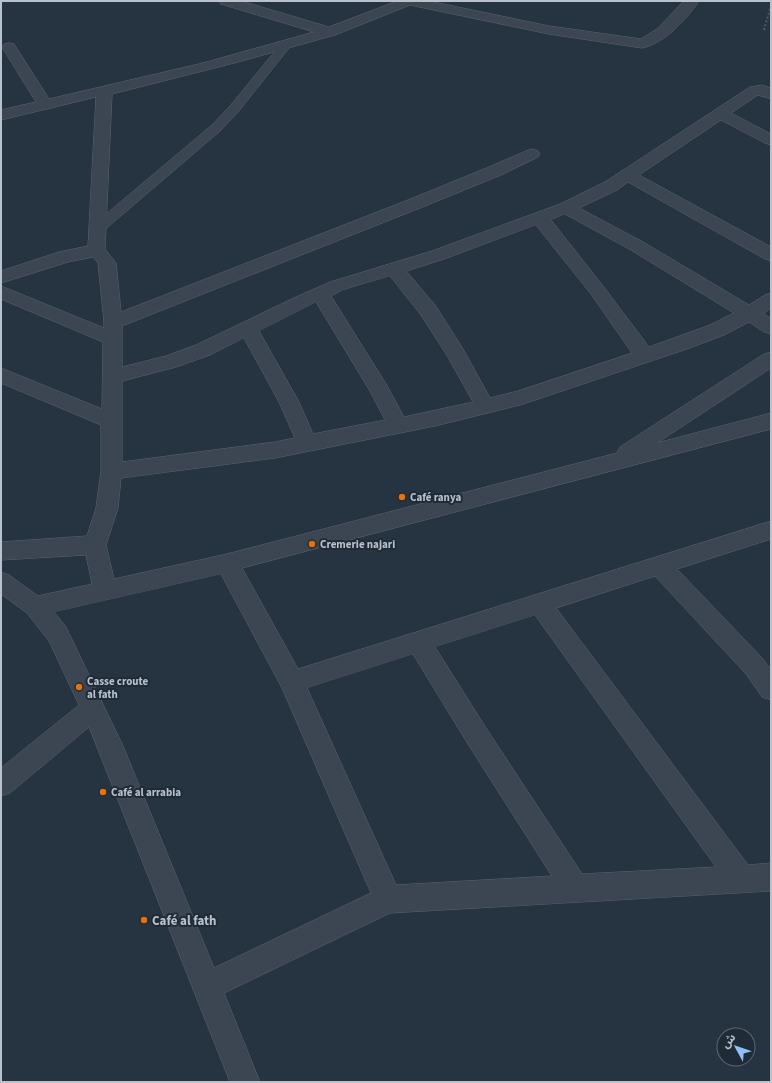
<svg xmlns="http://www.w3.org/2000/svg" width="772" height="1083" viewBox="0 0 772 1083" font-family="'Source Sans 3','Noto Sans Arabic',sans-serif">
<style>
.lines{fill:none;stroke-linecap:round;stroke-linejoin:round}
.lane-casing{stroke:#59646f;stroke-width:1}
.street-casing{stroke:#59646f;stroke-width:1}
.path{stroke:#475f60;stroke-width:2;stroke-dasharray:2 2;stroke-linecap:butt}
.lane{fill:#3b4652;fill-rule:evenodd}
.street{fill:#3b4652;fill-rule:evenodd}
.food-dot{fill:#e8710a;stroke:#1f2b37;stroke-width:1.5}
.labels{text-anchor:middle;stroke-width:4;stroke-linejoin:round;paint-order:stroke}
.poi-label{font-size:11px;font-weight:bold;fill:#b8c1cc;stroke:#1f2b37;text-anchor:start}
.near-poi-label{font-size:13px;font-weight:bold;fill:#b8c1cc;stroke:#1f2b37;text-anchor:start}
</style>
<rect width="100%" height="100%" fill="#263442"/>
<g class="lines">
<g class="lane-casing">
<path id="lane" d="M285,43L289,44L291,46L289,48L238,112L220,131L102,232L97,233L92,232L90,229L92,226L212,125L230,106L281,44Z"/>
</g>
<g class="street-casing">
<path id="street" d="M219,1H241L329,27L397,1H429L549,26L641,39L657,29L684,1H699C686,20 665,43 642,48L549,34L410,5L335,35L238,62L112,94L105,249L116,263L121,312L408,200L489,167L526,151L532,149L538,151L540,154L538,157L501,175L420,208L122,326V367L166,356L196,345L296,297L330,282L432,251L560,204L605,182L750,87L762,85L771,88V99L758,95L731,113L771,134V145L765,143L721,120L639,175L771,247V261L765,259L628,182L617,190L579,208L643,242L749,305L765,295L771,293V308L763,314L771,318V334L764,332L749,322L724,335L687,349L520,405L435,426L275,458L121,478L118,508L106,545L114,579L227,554L617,453L620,447L764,354L771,352V368L657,443L771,413V429L242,568L298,669L771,521V539L677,569L763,659L771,670V700L762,697L747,675L655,576L556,608L748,865L771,863V891L390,913L224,993L260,1082H230L89,727L10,793L1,796V768L79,705L49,641L27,613L1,594V572L9,575L38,596L92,584L86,555L1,560V542L87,536L96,508L101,471V425L1,383V368L102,409L103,342L1,299V286L104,328V322L98,263L93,257L68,262L1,283V271L59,252L88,246L96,97L1,120V110L36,102L2,47L4,44L9,43L14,44L49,99L203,63L314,32L221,4ZM565,214L631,250L734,313L710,325L649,347L603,286L551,220ZM536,225L591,294L632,353L518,391L490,398L463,349L435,305L406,271L444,259ZM390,276L421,315L448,357L473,402L404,417L386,384L331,296L342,290ZM316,302L370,391L385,420L313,434L299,402L259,331ZM244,338L279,402L295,438L275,442L122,462V381L176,367L210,355ZM221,574L282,688L371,893L214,968L123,746L66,627L54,612ZM535,615L716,867L582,874L486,728L435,647ZM413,654L468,744L552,876L396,885L307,688Z"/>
</g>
<path class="path" d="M764,30L771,5"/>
<use href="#lane" class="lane"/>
<use href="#street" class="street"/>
</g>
<g class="food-dot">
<circle cx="402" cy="497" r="4"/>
<circle cx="312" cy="544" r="4"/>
<circle cx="79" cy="687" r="4"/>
<circle cx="103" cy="792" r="4"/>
<circle cx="144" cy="920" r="4"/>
</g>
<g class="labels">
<g class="poi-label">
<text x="410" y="501">Café ranya</text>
<text x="320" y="548">Cremerie najari</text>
<text x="87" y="685">Casse croute<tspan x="87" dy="13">al fath</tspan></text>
<text x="111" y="796">Café al arrabia</text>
</g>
<g class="near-poi-label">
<text x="152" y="925">Café al fath</text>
</g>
</g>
<rect width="772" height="1083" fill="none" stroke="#b8c1cc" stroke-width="4"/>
<g transform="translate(736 1047) rotate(310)"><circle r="19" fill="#1f2b37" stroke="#5c6773"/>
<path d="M0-3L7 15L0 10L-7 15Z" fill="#90c0f8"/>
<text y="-6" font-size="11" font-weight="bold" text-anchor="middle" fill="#b8c1cc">ش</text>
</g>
</svg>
